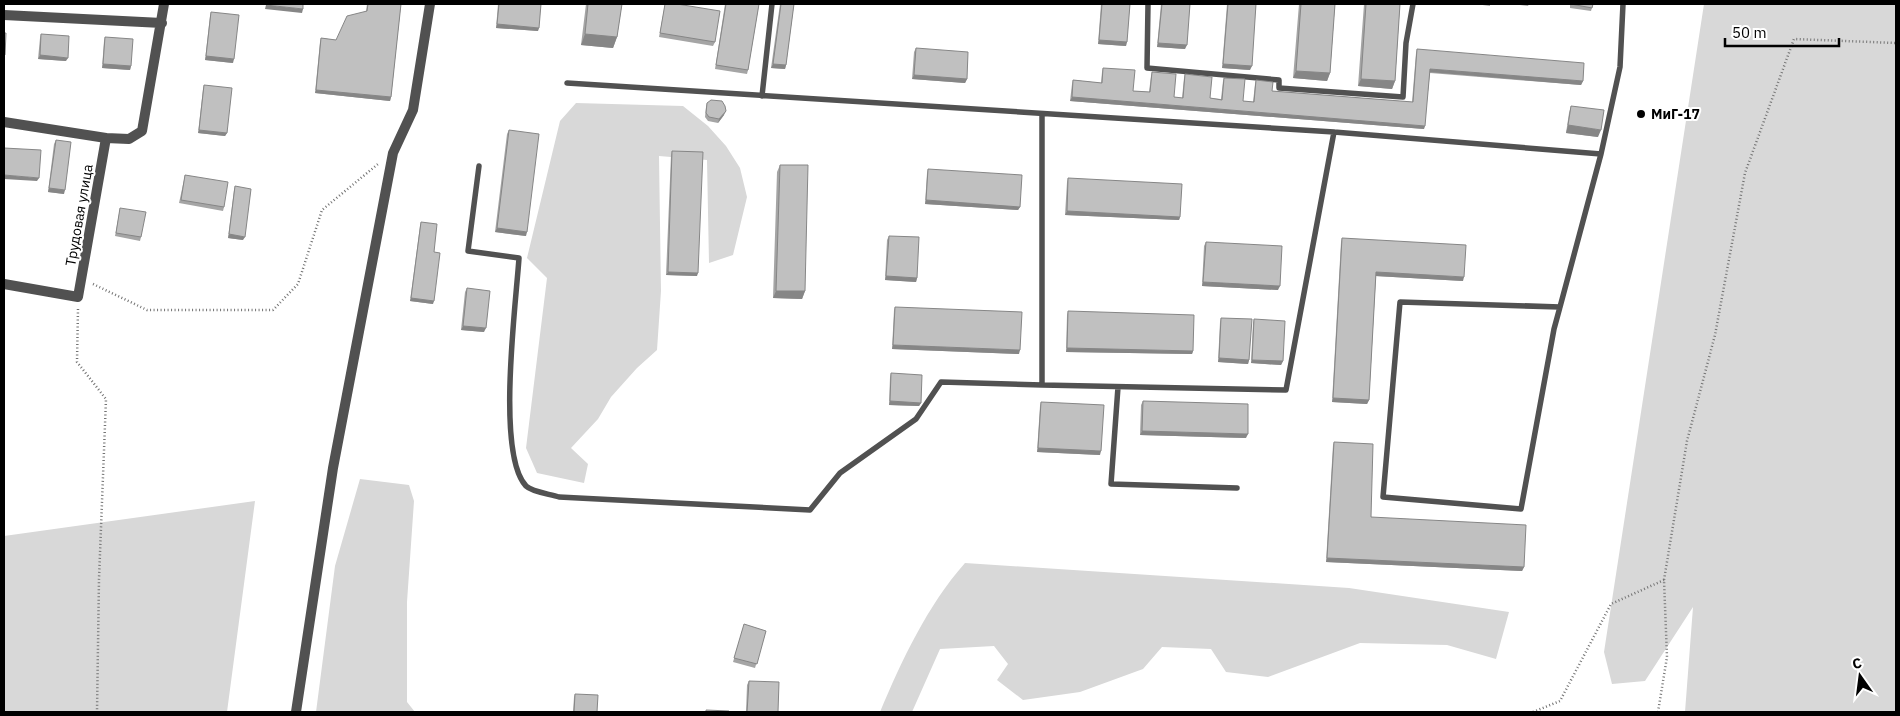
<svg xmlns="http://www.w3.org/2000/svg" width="1900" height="716" viewBox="0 0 1900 716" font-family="'IBM Plex Sans',sans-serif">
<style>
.green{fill:#d8d8d8}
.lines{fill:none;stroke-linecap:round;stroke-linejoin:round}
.path{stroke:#737373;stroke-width:2.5;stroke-dasharray:1 2.5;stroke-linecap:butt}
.lane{stroke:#515151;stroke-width:5.5}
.street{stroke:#515151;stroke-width:10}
.wall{fill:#a5a5a5}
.shaded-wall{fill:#868686}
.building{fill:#c0c0c0;stroke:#868686}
.poi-dot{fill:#000;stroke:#fff;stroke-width:2}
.labels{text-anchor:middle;stroke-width:4;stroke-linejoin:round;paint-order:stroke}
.poi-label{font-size:14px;font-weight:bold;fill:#000;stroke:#fff;text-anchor:start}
.street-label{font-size:14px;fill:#000;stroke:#fff}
</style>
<rect width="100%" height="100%" fill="#fff"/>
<path class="green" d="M1704,4H1896V712H1685L1693,607L1645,681L1612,684L1604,652Z
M576,103L683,106L708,126L726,146L740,168L747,197L733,255L709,263L707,160L659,156L661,291L657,350L637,368L611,397L598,419L571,448L588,464L584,483L537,473L526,448L547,278L527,258L560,121Z
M360,479L409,485L414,501L407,602V702L415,712H316L335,566Z
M255,501L227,712H4V536Z
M965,563L1349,588L1509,612L1496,659L1447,645L1360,643L1268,677L1226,672L1211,649L1162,647L1143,669L1080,692L1023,700L997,680L1008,664L994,646L940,649L912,712H880C902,660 927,606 965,563Z"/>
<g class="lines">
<path class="path" d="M93,284L147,310H273L298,284L322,210L378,164
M78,309L77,362L106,399L99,579L97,712
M1533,712L1560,701L1611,604L1664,580
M1658,712L1667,657L1664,580L1687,441L1715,335L1745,173L1794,39L1896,43"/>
<path class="lane" d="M1148,4L1147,68L1279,80V88L1403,97L1406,43L1413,4
M567,83L1334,132L1601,154
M762,96L772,4
M1042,114V385L1286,390L1334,132
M479,166L468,251L519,258C516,304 496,454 526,486C532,492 550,494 559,497L810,510L840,473L916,419L941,382L1042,385
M1560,307L1400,302L1383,497L1521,509L1554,329L1560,307L1601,154L1620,67L1623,4
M1118,387L1111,484L1237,488"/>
<path class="street" d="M4,15L162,23
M4,122L106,138L129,139L142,131L164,4
M4,284L78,297L106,138
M296,712L333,468L393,153L413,110L430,4"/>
</g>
<path class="wall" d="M367,4H401L391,97L390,101L315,93L320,42L321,38L336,40L366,11Z
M498,4H541L538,31L496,28Z
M586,4H622L617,37L613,48L581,45Z
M665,4H677L715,42L713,46L659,37Z
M725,4H759L748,70L747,74L715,69Z
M780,4H794L786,65L785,69L771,68Z
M1101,4H1130L1126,46L1098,44Z
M1161,4H1190L1185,49L1157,47Z
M1227,4H1256L1250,70L1222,68Z
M1299,4H1335L1330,73L1327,81L1293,78Z
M1364,4H1400L1395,81L1392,89L1358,86Z
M1475,4H1490V6Z
M1512,4H1529L1528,6Z
M1570,4H1593L1591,11L1570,8Z
M211,12L233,63L205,60L210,16Z
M41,34L66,61L38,59L40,38Z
M105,37L131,66L130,70L102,68L104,41Z
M916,48L967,79L965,83L912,79L914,52Z
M1417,49L1583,81L1581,85L1430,73L1424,129L1070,101L1072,84L1073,80L1101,83L1102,72L1103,68L1133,91L1149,92L1151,76L1152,72L1174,97L1182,98L1184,78L1185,74L1210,98L1221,99L1223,81L1224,78L1243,101L1253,102L1255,84L1256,80L1272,91L1412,102L1416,53Z
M204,85L227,133L225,136L198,133L203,89Z
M707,103L724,115L718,123L708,121L705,117L706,107Z
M1571,106L1598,137L1566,133L1569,113Z
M509,130L526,236L495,232L507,134Z
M56,140L64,194L48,192L54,144Z
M672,151L697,276L666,275L671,155Z
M780,165L805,291L802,299L773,298L777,172Z
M928,169L1020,207L1018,210L925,204L927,173Z
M185,175L224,207L223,211L179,203Z
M1068,178L1180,217L1179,220L1065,215L1067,182Z
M235,186L243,240L228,238L234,190Z
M120,208L141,237L140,241L115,236Z
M421,222L434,252L433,304L410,301L420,226Z
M889,236L917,278L916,282L885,280L887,240Z
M1342,238L1463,281L1376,276L1369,400L1367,404L1332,402L1341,242Z
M1206,242L1278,290L1202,286L1204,246Z
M467,288L484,332L461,330L465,292Z
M895,307L1019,354L892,349L894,310Z
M1068,311L1193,351L1192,354L1066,352L1067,315Z
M1221,318L1249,360L1248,364L1218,362L1220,322Z
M1254,319L1283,361L1281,365L1251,363L1253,323Z
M891,373L921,403L919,406L889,405L890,377Z
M1143,401L1246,438L1140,435L1141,405Z
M1041,402L1100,455L1037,452L1040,406Z
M1334,442L1371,517L1524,567L1522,571L1326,562L1333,445Z
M743,628L766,631L755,668L733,662Z
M749,681L778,712H746L747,685Z
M575,694L597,712H573L574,697Z"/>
<path class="shaded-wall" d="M266,5L303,9L302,13L265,9Z
M497,24L539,28L538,31L496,28Z
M585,34L617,37L613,48L581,45Z
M1099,40L1127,42L1126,46L1098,44Z
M1158,43L1187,45L1185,49L1157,47Z
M40,55L68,58L66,61L38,59Z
M206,56L234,59L233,63L205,60Z
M103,64L131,66L130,70L102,68Z
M773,64L786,65L785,69L771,68Z
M1223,64L1252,66L1250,70L1222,68Z
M1430,69L1583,81L1581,85L1429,72Z
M1296,71L1330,73L1327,81L1293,78Z
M914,75L967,79L965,83L912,79Z
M1361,79L1395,81L1392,89L1358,86Z
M316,90L391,97L390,101L315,93Z
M1072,97L1425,126L1424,129L1070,101Z
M726,111L724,115L718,123L719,119Z
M1568,125L1601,130L1598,137L1566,133Z
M199,130L227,133L225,136L198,133Z
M4,175L39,178L37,181L4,179Z
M49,188L65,190L64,194L48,192Z
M926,200L1020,207L1018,210L925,204Z
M1067,211L1180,217L1179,220L1065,215Z
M497,228L527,232L526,236L495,232Z
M229,234L245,237L243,240L228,238Z
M668,272L698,273L697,276L666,275Z
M1376,272L1464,277L1463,281L1375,276Z
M886,276L917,278L916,282L885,280Z
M1203,282L1280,286L1278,290L1202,286Z
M776,291H805L802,299L773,298Z
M411,298L434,301L433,304L410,301Z
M463,326L486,328L484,332L461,330Z
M893,345L1020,350L1019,354L892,349Z
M1067,348L1193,351L1192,354L1066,352Z
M1219,358L1249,360L1248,364L1218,362Z
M1252,360L1283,361L1281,365L1251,363Z
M1333,398L1369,400L1367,404L1332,402Z
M890,401L921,403L919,406L889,405Z
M1142,431L1248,434L1246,438L1140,435Z
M1038,448L1101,451L1100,455L1037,452Z
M1327,558L1524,567L1522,571L1326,562Z"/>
<path class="building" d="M266,4H303V9L266,5Z
M368,4H401L391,97L316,90L321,38L336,40L347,16L367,11Z
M499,4H541L539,28L497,24Z
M588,4H622L617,37L585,34Z
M665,4H677L720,11L715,42L660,33Z
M726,4H759L748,70L716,65Z
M781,4H794L786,65L773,64Z
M1102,4H1130L1127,42L1099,40Z
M1162,4H1190L1187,45L1158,43Z
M1228,4H1256L1252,66L1223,64Z
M1301,4H1335L1330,73L1296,71Z
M1366,4H1400L1395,81L1361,79Z
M1571,4H1593L1592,8Z
M211,12L239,15L234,59L206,56Z
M4,33H6L5,55H4Z
M41,34L69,36L68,58L40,55Z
M105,37L133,39L131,66L103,64Z
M916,48L968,52L967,79L914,75Z
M1417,49L1584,63L1583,81L1430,69L1425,126L1072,97L1073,80L1102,83L1103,68L1135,70L1133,91L1150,92L1152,72L1176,74L1174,97L1183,98L1185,74L1212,77L1210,98L1222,100L1224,78L1245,79L1243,101L1254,102L1256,80L1273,82L1272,91L1413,102Z
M204,85L232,88L227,133L199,130Z
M711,100L722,101L725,106L726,111L719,119L709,117L706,113L707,103Z
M1571,106L1604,110L1601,130L1568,125Z
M509,130L539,134L527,232L497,228Z
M56,140L71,142L65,190L49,188Z
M4,148L41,150L39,178L4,175Z
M672,151L703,152L698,273L668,272Z
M780,165H808L805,291H776Z
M928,169L1022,175L1020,207L926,200Z
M185,175L228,182L224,207L181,200Z
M1068,178L1182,184L1180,217L1067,211Z
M235,186L251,189L245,237L229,234Z
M120,208L146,212L141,237L116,233Z
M421,222L437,224L434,252L440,253L434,301L411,298Z
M889,236L919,237L917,278L886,276Z
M1342,238L1466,245L1464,277L1376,272L1369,400L1333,398Z
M1206,242L1282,246L1280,286L1203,282Z
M467,288L490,291L486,328L463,326Z
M895,307L1022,312L1020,350L893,345Z
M1068,311L1194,315L1193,351L1067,348Z
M1221,318L1252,319L1249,360L1219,358Z
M1254,319L1285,321L1283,361L1252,360Z
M891,373L922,375L921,403L890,401Z
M1143,401L1248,404V434L1142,431Z
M1041,402L1104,405L1101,451L1038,448Z
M1334,442L1373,444L1371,517L1526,525L1524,567L1327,558Z
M744,624L766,631L757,664L734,658Z
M749,681L779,682L778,712H747Z
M575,694L598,695L597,712H574Z
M706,710L729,711V712H706Z"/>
<circle class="poi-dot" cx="1641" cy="114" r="5"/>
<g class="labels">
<g class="poi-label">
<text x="1651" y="119">МиГ-17</text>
</g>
<g class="street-label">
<text transform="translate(79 215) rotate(-80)" y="5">Трудовая улица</text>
</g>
</g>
<rect width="1900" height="716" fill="none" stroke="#000000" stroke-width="10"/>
<g transform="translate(1860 676) rotate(346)" stroke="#ffffff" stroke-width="4" paint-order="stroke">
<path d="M0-4L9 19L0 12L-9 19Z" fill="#000000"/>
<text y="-8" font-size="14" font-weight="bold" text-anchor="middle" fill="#000000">С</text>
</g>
<path d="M1725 38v8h114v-8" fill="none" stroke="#000000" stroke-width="2.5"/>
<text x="1732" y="38" font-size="15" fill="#000000" stroke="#ffffff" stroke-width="4" paint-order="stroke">50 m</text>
</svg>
